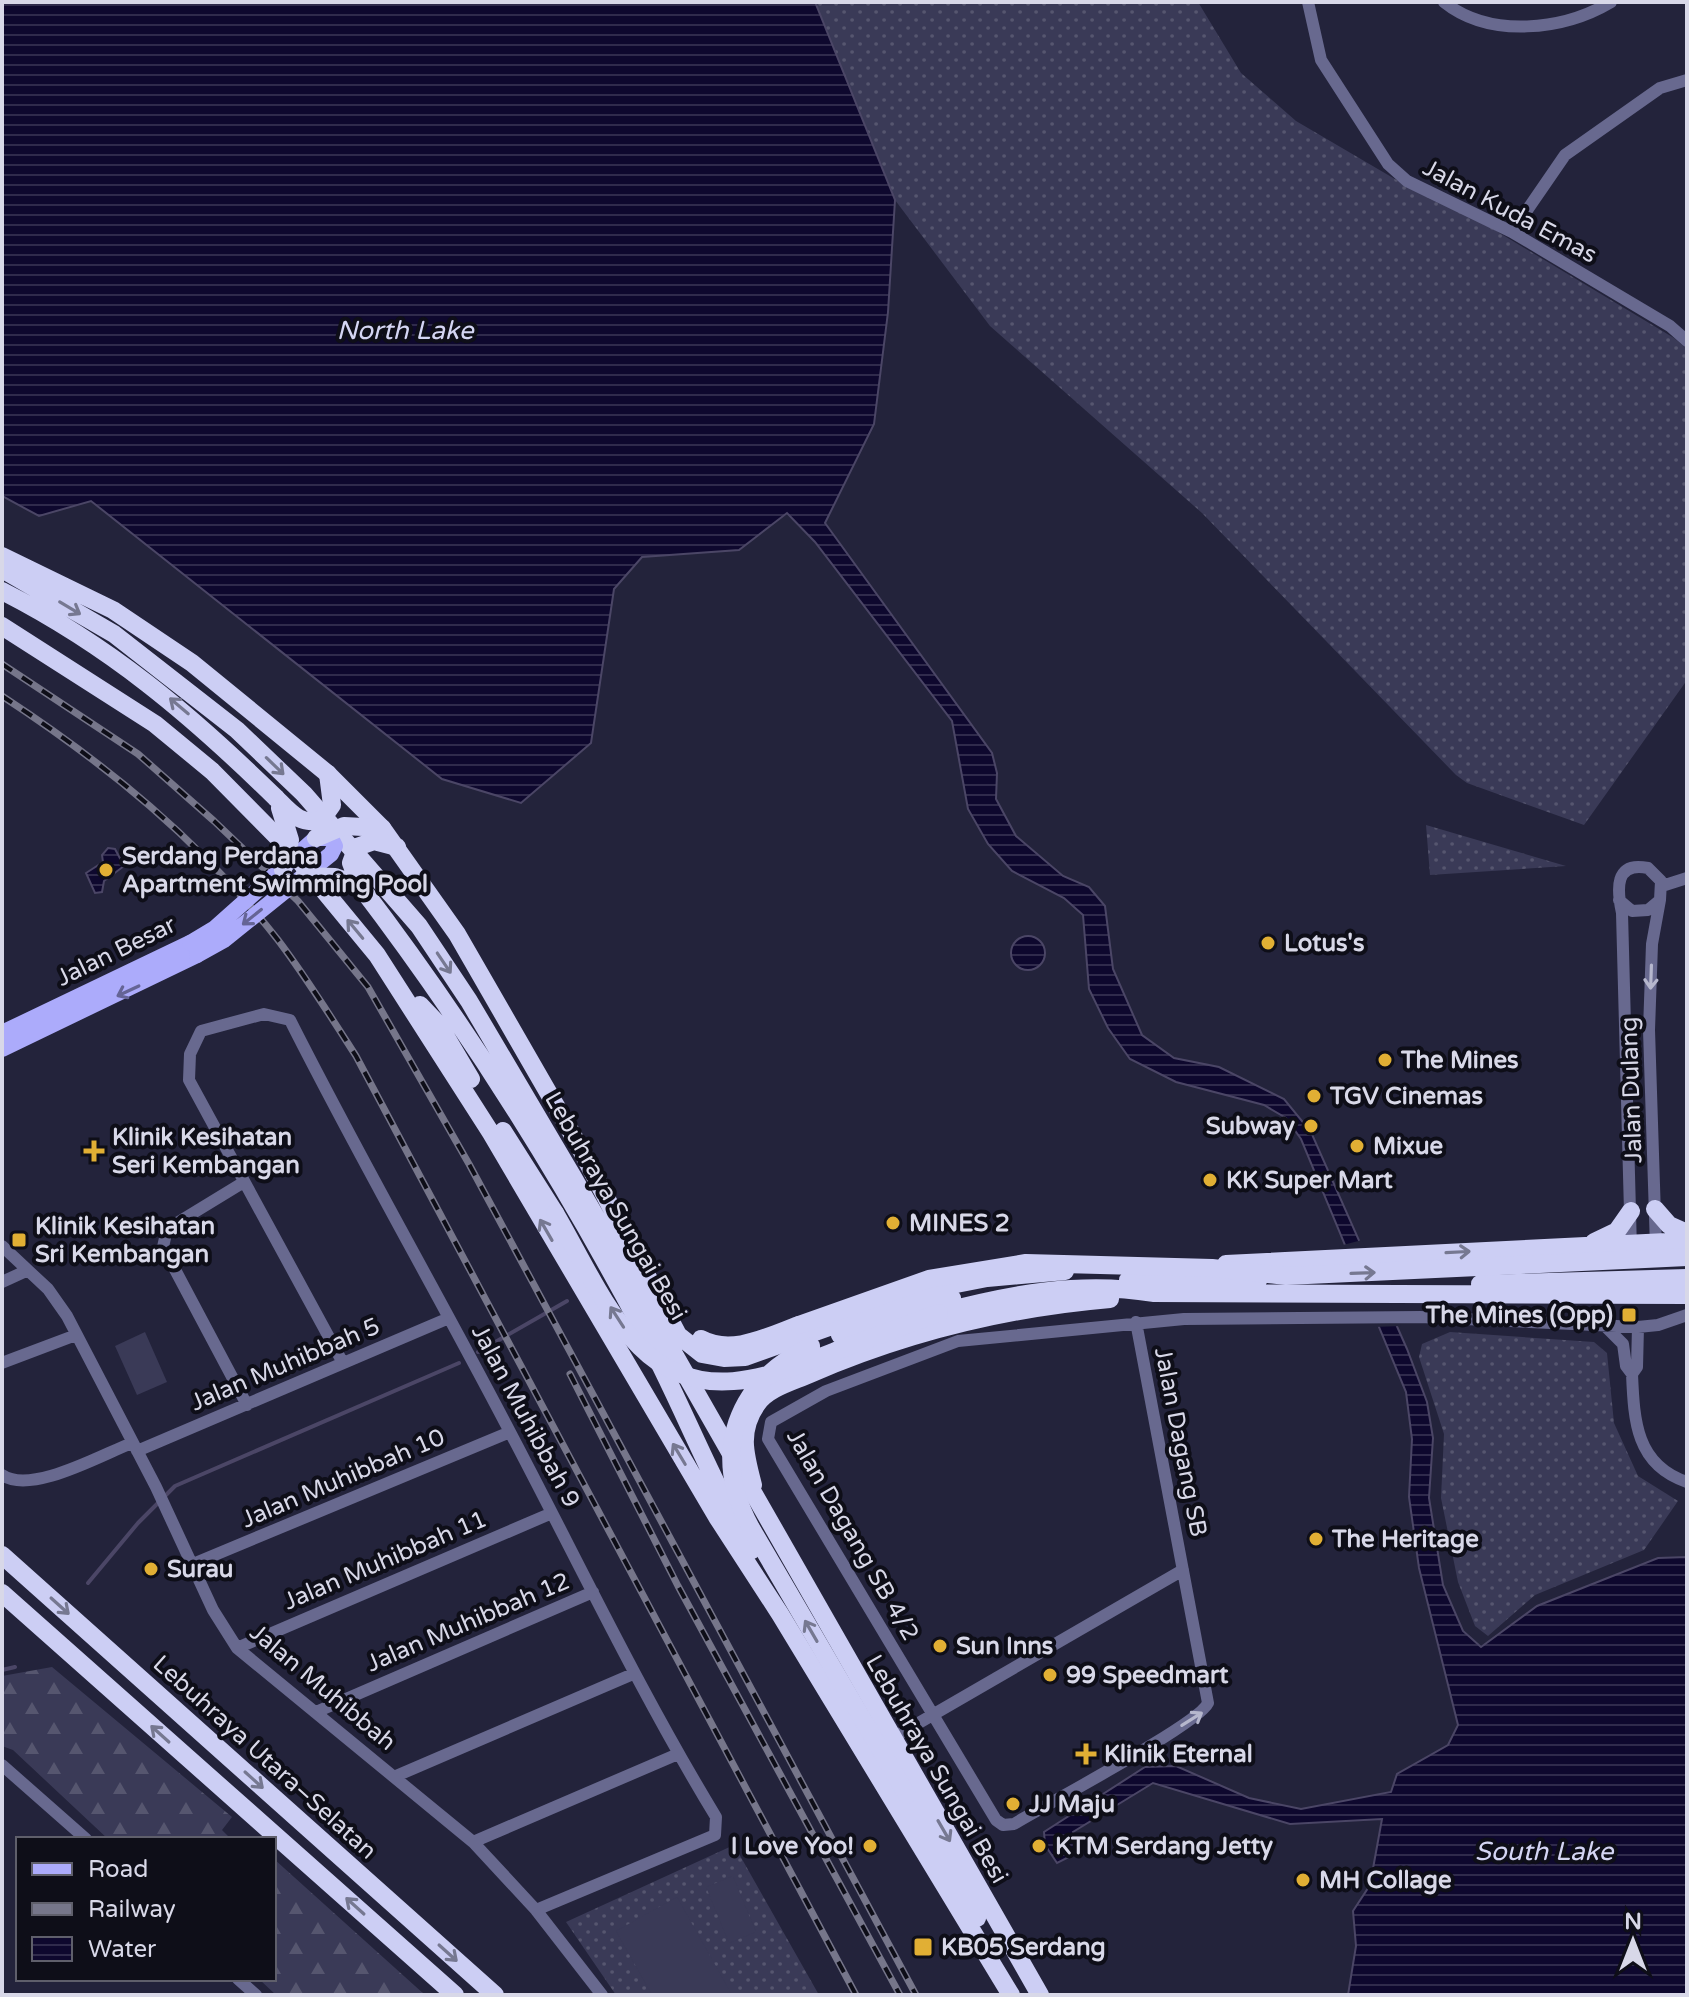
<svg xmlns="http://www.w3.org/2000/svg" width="1689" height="1997" viewBox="0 0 1689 1997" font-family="'Varela Round',sans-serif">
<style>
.grass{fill:url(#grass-dots)}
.forest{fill:url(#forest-firs)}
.pitch{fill:#3a3a57}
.water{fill:url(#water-rules);stroke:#4b4666;stroke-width:2}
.pier{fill:#23233b}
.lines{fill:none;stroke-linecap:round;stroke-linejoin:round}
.stream{stroke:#4b4666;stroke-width:4}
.minor{stroke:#68698f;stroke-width:12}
.major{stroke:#acabfb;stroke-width:16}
.highway{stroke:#cccef4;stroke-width:18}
.rail-casing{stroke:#76768a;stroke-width:7}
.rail{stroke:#0e0e18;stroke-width:4;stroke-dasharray:12;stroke-linecap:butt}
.major-bridge{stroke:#acabfb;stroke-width:16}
.highway-bridge{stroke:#cccef4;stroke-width:18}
.oneway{stroke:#767891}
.oneway2{stroke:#656495}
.oneway3{stroke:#b6b7cd}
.poi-dot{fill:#e1af34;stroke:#0e0e18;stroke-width:3}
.labels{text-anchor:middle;stroke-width:8;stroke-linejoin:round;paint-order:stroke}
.street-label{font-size:24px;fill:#d8d8e8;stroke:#0e0e18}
.poi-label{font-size:24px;font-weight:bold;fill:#d8d8e8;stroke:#0e0e18;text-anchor:start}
.water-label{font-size:26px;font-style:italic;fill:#d4d5f3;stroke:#0e0e18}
</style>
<defs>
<pattern id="grass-dots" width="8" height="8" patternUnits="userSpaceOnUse" patternTransform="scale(2)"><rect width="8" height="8" fill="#3a3a57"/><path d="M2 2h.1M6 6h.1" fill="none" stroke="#56566f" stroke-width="1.8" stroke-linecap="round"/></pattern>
<pattern id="forest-firs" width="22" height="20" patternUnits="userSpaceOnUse" patternTransform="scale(2)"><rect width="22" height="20" fill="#3a3a57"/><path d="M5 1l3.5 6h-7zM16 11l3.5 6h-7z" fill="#56566f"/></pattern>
<pattern id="water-rules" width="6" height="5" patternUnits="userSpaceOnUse" patternTransform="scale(2)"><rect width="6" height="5" fill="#0e082e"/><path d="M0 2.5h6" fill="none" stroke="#302b4c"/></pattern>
</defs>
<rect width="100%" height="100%" fill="#23233b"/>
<path class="grass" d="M815,2H1198L1241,73L1296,121L1400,182L1483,223L1674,338L1687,349V680L1584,825L1467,783L1456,775L1202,513L990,326L895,200Z
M1426,825L1566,866L1430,875Z
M1450,1332L1594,1342L1607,1353L1614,1423L1638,1476L1678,1501L1644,1550L1535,1595L1488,1636L1475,1626L1458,1582L1441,1498L1444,1434L1419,1357L1422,1344Z
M734,1845L819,1995H616L566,1922Z"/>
<path class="forest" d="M52,1667L232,1817L222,1830L231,1839H108L13,1750L2,1746V1676Z
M274,1859L425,1995H276L259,1979H274Z"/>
<path class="pitch" d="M145,1332L167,1382L137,1395L115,1346Z
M733,1876L756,1932L729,1943L706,1887Z
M677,1897L732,1995H652L616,1931Z"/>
<path class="water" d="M2,2H815L895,200L888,312L874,424L825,523L992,753L997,773L996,799L1016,836L1063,876L1089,887L1105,906L1113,969L1142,1035L1174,1058L1219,1067L1284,1099L1311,1132L1407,1349L1427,1402L1433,1438L1429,1498L1443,1585L1463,1631L1481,1647L1537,1606L1658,1558L1687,1557V1995H1348L1356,1946L1353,1911L1370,1885L1382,1819L1290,1824L1153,1783L1073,1832L1077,1853L1057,1863L1045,1845L1044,1832L1145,1767L1176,1766L1249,1798L1301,1809L1391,1792L1397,1774L1448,1745L1458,1725L1419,1568L1409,1497L1412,1439L1406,1392L1301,1139L1286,1118L1264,1105L1176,1082L1130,1059L1108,1028L1089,989L1083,915L1064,898L1012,871L988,844L968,809L952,721L815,542L787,513L739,550L642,557L614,589L591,743L521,803L442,779L91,501L39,516L2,496Z
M108,848L115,849L124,866L104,881L102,892L95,893L86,873L103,862L102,855Z
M1011 953a17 17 0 1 1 34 0a17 17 0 1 1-34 0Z"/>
<path class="pier" d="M1362,1240L1401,1326L1374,1327L1339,1246Z"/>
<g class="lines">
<path class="stream" d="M478,1352L567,1301
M88,1583L138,1523L175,1486L459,1363
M2,1670L15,1667"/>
<path class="minor" d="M1308,2L1321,60L1388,164L1407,181L1512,232L1670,326L1687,341
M1444,2C1490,39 1564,30 1611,2
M1512,232L1565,155L1660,88L1687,80
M1662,886L1687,878
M1619,900L1632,911L1648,910L1660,900L1661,881L1648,868C1614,861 1617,890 1622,913L1631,1249
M244,1182L167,1229L163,1247L247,1405
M2,1246L48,1289L67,1316L156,1487L213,1610L237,1648L473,1842L536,1910L602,1995
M1656,1247L1649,1030L1652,944L1660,900
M2,1282L26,1271
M1136,1322L1208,1703C1199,1724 1045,1805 1014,1824L1003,1825L996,1820L768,1439L771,1422L826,1391L958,1341L1184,1319L1420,1317L1638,1327L1658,1325L1687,1315
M1604,1325L1623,1344L1626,1366L1632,1374
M1638,1327L1637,1367L1632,1374C1634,1421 1636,1465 1687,1482
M2,1363L76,1335
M343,1363L189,1080L190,1054L201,1031L264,1014L290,1020C360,1159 438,1294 510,1432C578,1561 640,1692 716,1817L715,1835L536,1910
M137,1451L449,1318
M2,1475C31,1495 101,1455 132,1443
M193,1564L510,1432
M237,1648L552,1513
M316,1712L593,1592
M891,1739L1183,1570
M2,1765L86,1839
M396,1776L633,1674
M473,1842L678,1754
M238,1979L256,1995"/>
<path class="major" d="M2,1033L190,943
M2,1049L197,955"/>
<path class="highway" d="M2,556L113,610L192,663L328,774L382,828L457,934L579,1146L678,1335L702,1354L724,1358L745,1357L941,1287L987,1278L1065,1271
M2,569L114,634L237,730L304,794L419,926L469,1001L573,1177L1040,1995
M2,591C110,646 190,714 276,798
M2,626L155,724L212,771L293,853L377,955L491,1133L717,1517L780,1614L1011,1995
M360,886C466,1025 559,1173 641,1327C681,1401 709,1478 752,1550
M420,1005L439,1025L471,1079
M503,1131L555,1213
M1655,1209L1669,1225L1687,1233
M1594,1242L1617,1231L1631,1211
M1226,1264L1687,1241
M1128,1280L1259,1279
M1480,1284L1687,1278
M939,1313C1008,1295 1081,1280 1153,1293L1687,1295
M840,1335L952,1298
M701,1339C732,1356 768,1336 799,1325
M753,1485C745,1455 738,1431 757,1404C768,1388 792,1382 810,1374C907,1332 1005,1308 1110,1299
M2,1555L495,1995
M2,1593L455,1995
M907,1795L977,1918"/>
<g class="rail-casing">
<path id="rail" d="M2,664L138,754L214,821L298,901L368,987L469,1164L916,1995
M2,696C106,764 201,841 278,940C306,977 331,1017 356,1056L856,1995
M570,1374L678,1586L900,1995"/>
</g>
<use href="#rail" class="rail"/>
<path class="major-bridge" d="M190,943L215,928L316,838H331L335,846L331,854L224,940L197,955"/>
<path class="highway-bridge" d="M276,798C290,812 301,827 322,819L332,805L328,774
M280,808L290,840L283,870
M316,838L344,826L382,828
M304,876L335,877L360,886
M360,886L351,863L357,847L374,841L397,847
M555,1213C581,1257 604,1311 640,1347C701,1408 774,1375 841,1349C874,1337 906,1325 939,1313
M799,1325L929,1279L1026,1263L1212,1268L1286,1276L1687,1257
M811,1346C735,1383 710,1453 751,1528L907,1795"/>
</g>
<defs><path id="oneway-shaft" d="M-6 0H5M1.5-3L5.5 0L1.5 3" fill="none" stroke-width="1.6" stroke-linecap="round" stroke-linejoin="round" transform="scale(2)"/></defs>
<g class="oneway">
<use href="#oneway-shaft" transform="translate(70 608) rotate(31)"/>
<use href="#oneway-shaft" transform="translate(179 706) rotate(-140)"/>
<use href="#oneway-shaft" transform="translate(275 766) rotate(44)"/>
<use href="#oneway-shaft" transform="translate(355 929) rotate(-130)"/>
<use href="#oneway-shaft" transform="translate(444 963) rotate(56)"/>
<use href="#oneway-shaft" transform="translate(546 1230) rotate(-120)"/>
<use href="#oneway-shaft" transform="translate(1458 1252) rotate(-3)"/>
<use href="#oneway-shaft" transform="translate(1363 1273) rotate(-2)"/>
<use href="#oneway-shaft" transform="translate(617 1317) rotate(-123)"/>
<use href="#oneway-shaft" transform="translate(679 1454) rotate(-121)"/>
<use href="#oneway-shaft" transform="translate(60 1606) rotate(42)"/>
<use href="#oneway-shaft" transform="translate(811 1631) rotate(-120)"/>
<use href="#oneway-shaft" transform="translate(160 1734) rotate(-138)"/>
<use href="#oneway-shaft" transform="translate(254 1780) rotate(42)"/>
<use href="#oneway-shaft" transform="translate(944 1831) rotate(60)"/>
<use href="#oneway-shaft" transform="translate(355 1906) rotate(-138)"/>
<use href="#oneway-shaft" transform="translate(448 1953) rotate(42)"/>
</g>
<g class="oneway2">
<use href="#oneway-shaft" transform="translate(252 917) rotate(141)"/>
<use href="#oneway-shaft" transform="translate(128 991) rotate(155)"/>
</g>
<g class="oneway3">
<use href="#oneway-shaft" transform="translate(1651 977) rotate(92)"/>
<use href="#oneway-shaft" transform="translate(1192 1719) rotate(-32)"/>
</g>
<g class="poi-dot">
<circle cx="106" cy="870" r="8"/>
<circle cx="1268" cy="943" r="8"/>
<circle cx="1385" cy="1060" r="8"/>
<circle cx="1314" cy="1096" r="8"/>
<circle cx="1311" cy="1126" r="8"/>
<circle cx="1357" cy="1146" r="8"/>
<path d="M90 1139h8v8h8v8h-8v8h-8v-8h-8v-8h8z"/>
<circle cx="1210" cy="1180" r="8"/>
<circle cx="893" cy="1223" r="8"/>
<rect x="11" y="1232" width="16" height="16" rx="4"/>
<rect x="1621" y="1307" width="16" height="16" rx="4"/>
<circle cx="1316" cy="1539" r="8"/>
<circle cx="151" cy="1569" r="8"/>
<circle cx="940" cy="1646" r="8"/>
<circle cx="1050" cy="1675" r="8"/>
<path d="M1082 1742h8v8h8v8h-8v8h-8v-8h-8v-8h8z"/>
<circle cx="1013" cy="1804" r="8"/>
<circle cx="870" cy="1846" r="8"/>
<circle cx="1039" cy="1846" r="8"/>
<circle cx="1303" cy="1880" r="8"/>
<rect x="913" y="1937" width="20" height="20" rx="4"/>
</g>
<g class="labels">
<g class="street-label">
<text transform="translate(1510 211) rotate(28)" y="8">Jalan Kuda Emas</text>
<text transform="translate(116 951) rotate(-26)" y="8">Jalan Besar</text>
<text transform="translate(1631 1090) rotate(-92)" y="8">Jalan Dulang</text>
<text transform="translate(616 1206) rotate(60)" y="8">Lebuhraya Sungai Besi</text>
<text transform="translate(285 1364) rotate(-23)" y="8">Jalan Muhibbah 5</text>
<text transform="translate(526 1416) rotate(62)" y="8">Jalan Muhibbah 9</text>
<text transform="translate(1181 1442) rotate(79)" y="8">Jalan Dagang SB</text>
<text transform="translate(343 1478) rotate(-23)" y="8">Jalan Muhibbah 10</text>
<text transform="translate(853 1535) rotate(60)" y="8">Jalan Dagang SB 4/2</text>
<text transform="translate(385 1560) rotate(-23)" y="8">Jalan Muhibbah 11</text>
<text transform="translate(468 1622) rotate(-23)" y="8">Jalan Muhibbah 12</text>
<text transform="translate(323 1687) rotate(40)" y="8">Jalan Muhibbah</text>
<text transform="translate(265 1757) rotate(42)" y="8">Lebuhraya Utara–Selatan</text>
<text transform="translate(937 1769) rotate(60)" y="8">Lebuhraya Sungai Besi</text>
</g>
<g class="poi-label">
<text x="122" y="864">Serdang Perdana<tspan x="122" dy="28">Apartment Swimming Pool</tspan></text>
<text x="1284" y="951">Lotus's</text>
<text x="1401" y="1068">The Mines</text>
<text x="1330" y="1104">TGV Cinemas</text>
<text x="1295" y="1134" text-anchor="end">Subway</text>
<text x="112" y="1145">Klinik Kesihatan<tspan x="112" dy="28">Seri Kembangan</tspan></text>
<text x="1373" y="1154">Mixue</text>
<text x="1226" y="1188">KK Super Mart</text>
<text x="909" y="1231">MINES 2</text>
<text x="35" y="1234">Klinik Kesihatan<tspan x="35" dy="28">Sri Kembangan</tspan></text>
<text x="1613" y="1323" text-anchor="end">The Mines (Opp)</text>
<text x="1332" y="1547">The Heritage</text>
<text x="167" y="1577">Surau</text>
<text x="956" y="1654">Sun Inns</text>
<text x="1066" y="1683">99 Speedmart</text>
<text x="1104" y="1762">Klinik Eternal</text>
<text x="1029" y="1812">JJ Maju</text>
<text x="854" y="1854" text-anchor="end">I Love Yoo!</text>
<text x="1055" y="1854">KTM Serdang Jetty</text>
<text x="1319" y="1888">MH Collage</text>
<text x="941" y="1955">KB05 Serdang</text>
</g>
<g class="water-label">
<text x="405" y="339">North Lake</text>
<text x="1544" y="1860">South Lake</text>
</g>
</g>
<rect width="1689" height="1997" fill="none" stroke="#d8d8e8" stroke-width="8"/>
<rect x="16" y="1837" width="260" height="144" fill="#0e0e18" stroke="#5f5f6b" stroke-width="2"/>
<rect x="32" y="1863" width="40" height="12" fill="#acabfb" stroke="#5f5f6b" stroke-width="2"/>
<text x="88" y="1877" font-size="24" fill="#d8d8e8">Road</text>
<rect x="32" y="1903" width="40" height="12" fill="#76768a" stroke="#5f5f6b" stroke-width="2"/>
<text x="88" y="1917" font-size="24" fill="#d8d8e8">Railway</text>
<rect x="32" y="1937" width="40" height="24" fill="url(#water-rules)" stroke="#5f5f6b" stroke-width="2"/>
<text x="88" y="1957" font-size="24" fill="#d8d8e8">Water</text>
<g transform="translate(1633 1941)" stroke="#0e0e18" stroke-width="6" paint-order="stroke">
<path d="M0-6L14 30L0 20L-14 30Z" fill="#d8d8e8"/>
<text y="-12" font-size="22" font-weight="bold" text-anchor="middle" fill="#d8d8e8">N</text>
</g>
</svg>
